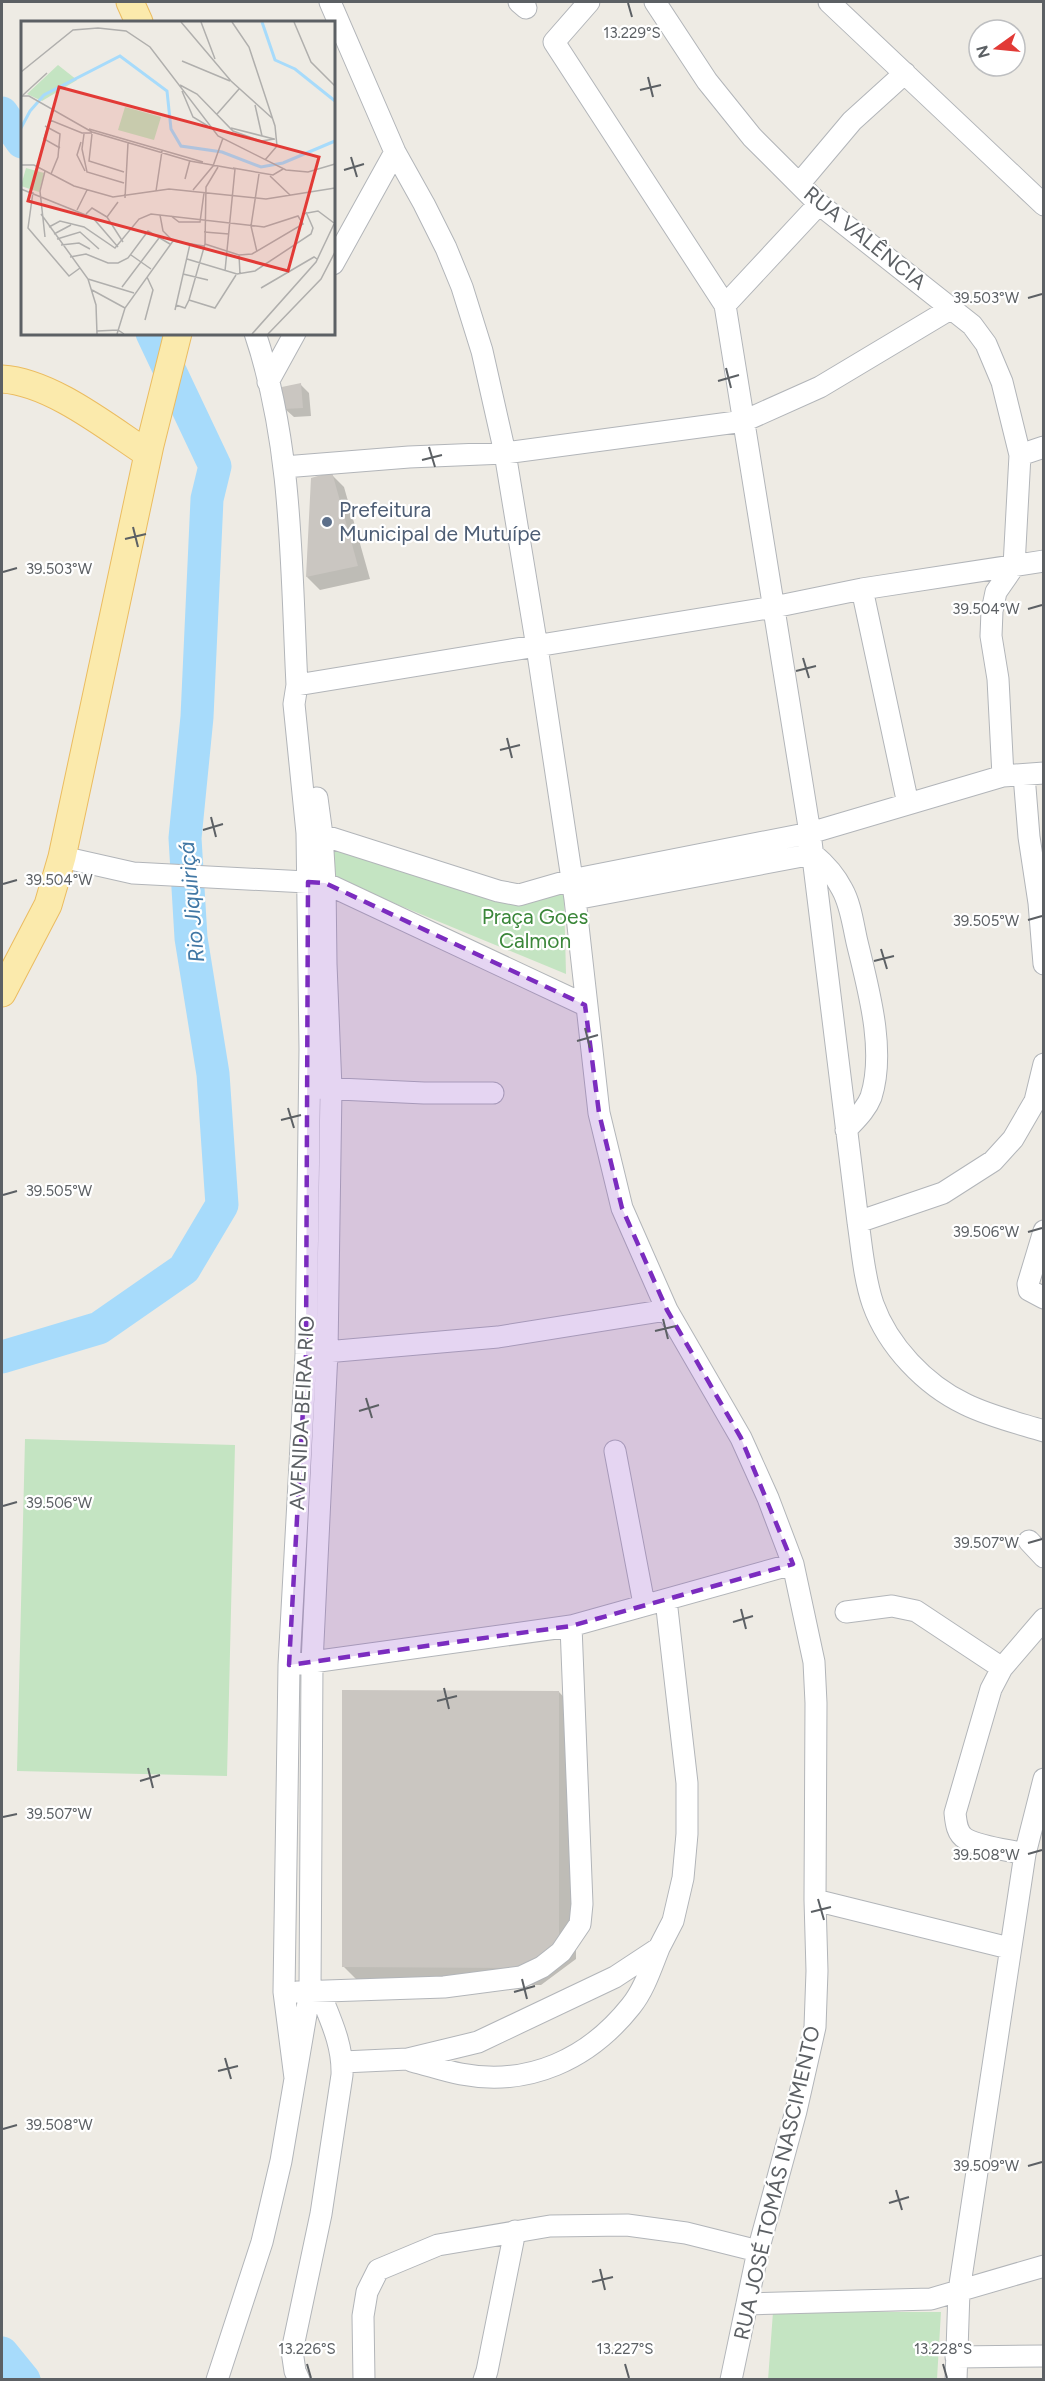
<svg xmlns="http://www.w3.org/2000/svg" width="1045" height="2381" viewBox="0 0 1045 2381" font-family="Figtree,sans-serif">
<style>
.green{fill:#c4e4c2}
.shadow{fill:#0003}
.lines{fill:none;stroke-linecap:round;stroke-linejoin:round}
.river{stroke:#a7dbfb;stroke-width:33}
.building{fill:#cac6c1}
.minor-casing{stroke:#b2b5b9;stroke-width:23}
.major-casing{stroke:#ebbc60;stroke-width:29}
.minor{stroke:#fff;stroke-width:21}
.major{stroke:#fbeaac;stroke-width:27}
.marked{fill:#7b2cbf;fill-opacity:0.2;stroke:#7b2cbf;stroke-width:4.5;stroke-dasharray:12 8;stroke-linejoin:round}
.ticks{fill:none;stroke:#5c6064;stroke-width:2}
.service-dot{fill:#5c6f8a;stroke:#fff;stroke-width:2}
.labels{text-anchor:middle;stroke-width:4.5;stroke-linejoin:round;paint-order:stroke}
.street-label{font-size:21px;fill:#5c6064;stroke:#fff}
.service-label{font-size:21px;fill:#4e5e75;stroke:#fff;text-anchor:start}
.park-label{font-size:21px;fill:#3a8639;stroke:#fff}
.water-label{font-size:22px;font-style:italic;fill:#4177a4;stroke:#fff}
.inset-river{fill:none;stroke:#a7dbfb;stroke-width:3}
.inset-road{fill:none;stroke:#b0afad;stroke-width:1.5}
.view{fill:#e23a36;fill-opacity:0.15;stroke:#e23a36;stroke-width:3}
.inset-edge{fill:none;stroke:#5c6064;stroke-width:3}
.ticks-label{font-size:15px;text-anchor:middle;fill:#5c6064;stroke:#fff;stroke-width:4.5;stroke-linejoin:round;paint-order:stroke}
</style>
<rect width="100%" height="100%" fill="#eeebe4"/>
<path class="green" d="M330,843L519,901L564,894L566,974L333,878Z
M25,1439L235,1445L227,1776L17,1771Z
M773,2312H941L937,2379L768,2380Z
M2,2341L42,2379H2Z"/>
<path class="shadow" d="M300,384L309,393L311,416L294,417L285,409Z
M331,474L344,487L370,579L320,590L307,577Z
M559,1692L576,1710V1959L541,1985L361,1984L343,1966Z"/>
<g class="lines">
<path class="river" d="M2,113L22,142
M2,1357L99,1328L184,1269L222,1205L213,1074L191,938L185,838L197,717L207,499L215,466L152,333
M2,2353L24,2380"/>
</g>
<path class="building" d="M301,383L303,408L284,409L277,388Z
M332,472L358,566L306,577L311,478Z
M342,1690L559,1691V1942L523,1968L342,1967Z"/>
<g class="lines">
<g class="minor-casing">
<path id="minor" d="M330,2L395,152L424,204L446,248L462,287L482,351L505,453L537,647L575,899L599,1113L622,1208L667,1310L741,1438L768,1498L793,1564L814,1662L816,1703L815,1900L817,1971L815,2027L796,2111L758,2251L731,2380
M519,2L526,8
M589,2L554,42L725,305L810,833L858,1222C862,1249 864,1278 873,1304C888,1346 925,1385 965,1404C989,1416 1018,1423 1044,1431
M655,2L707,81L752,137L819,204L972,325L986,344L1002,382L1020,455L1014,566L996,592L992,611L991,636L998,679L1003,776
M829,2L1044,205
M799,184L852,121L905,73
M333,264L395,152
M725,305L819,204
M255,333C293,446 291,568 297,685L294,704L307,833L310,1049L306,1354L289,1665L284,1992L295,2078
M268,382L295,333
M1020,455L1044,447
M284,467L409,457L505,453L744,421L820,387L952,308
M862,589L908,804
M297,685L774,607L862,589L1044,561
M1024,775L1029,837L1039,903L1044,964
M309,833L322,835L498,891L519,895L571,880L810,833L1003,776L1044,773
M62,857L133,873L325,883L585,1005
M575,899L813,854C825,864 835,875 842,889C851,905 853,925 857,942C868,988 886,1050 871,1097C866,1110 855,1120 846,1130
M317,1088L424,1093H493
M858,1222L943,1193L993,1161L1013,1139L1035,1101L1044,1064
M1044,1231L1028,1284L1029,1290L1044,1298
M314,1353L498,1337L667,1310
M615,1451L644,1604
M1029,1541L1044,1557
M846,1612L892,1606L916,1611L1002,1668L1044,1619
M298,1664L571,1626L793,1564
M1002,1668L991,1689L955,1813C956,1823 957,1834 966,1839C980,1847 1008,1850 1025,1854
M815,1900L1009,1948
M297,1992L444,1987L521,1977L542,1967L561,1952L580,1924L582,1904L571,1626
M412,2061C428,2065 445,2071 461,2074C529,2087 589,2059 631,2006C644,1990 651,1968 659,1948
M343,2062L408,2059L478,2042L615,1977L659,1948L673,1921L683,1878L687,1834V1783L666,1600
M747,2304L931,2299L1044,2266
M956,2357L1044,2356
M217,2380L262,2242L281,2161L310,1991L312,1663L327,1352L331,1088L326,964L325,883L322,835L317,798
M299,2380L295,2371L292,2351L321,2214L342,2075C343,2044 330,2019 319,1991
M364,2380L363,2316L367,2292L378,2270L438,2245L550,2226L627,2225L686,2233L758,2251
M484,2380L487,2371L515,2231
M956,2380L959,2291L1025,1854L1044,1779"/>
</g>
<g class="major-casing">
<path id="major" d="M130,2L139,22
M2,379C51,382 107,427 148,454
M2,993L48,905L62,857L150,445L178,333"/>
</g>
<use href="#minor" class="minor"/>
<use href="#major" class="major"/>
</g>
<path class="marked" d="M308,882L325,883L585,1005L599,1113L622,1208L667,1310L741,1438L793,1564L571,1626L289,1665L306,1354Z"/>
<path class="ticks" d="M628,3L632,17M648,77L653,97M640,90L661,85M351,157L357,177M344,170L364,164M1028,298L1042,294M726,368L731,388M718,381L739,375M429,447L435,467M422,460L442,455M133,527L138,547M125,539L146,534M3,572L17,568M1028,609L1042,605M803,658L809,678M796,671L816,666M507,738L512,758M500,750L520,745M211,817L216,837M203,830L223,824M3,884L17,880M1028,920L1042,916M881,949L887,969M874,961L894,956M585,1028L590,1048M577,1041L598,1035M288,1108L294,1128M281,1120L301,1115M3,1195L17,1191M1028,1232L1042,1228M663,1319L668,1339M655,1331L676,1326M366,1398L372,1418M359,1411L379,1405M3,1506L17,1502M1028,1543L1042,1539M741,1609L746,1629M733,1622L753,1616M444,1688L449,1709M437,1701L457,1696M148,1768L153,1788M140,1781L160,1775M3,1817L17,1814M1028,1854L1042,1850M818,1899L824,1920M811,1912L831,1907M522,1979L527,1999M514,1992L535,1986M225,2058L231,2079M218,2071L238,2066M3,2129L17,2125M1028,2166L1042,2162M896,2190L902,2210M889,2203L909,2197M600,2269L605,2290M592,2282L613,2277M307,2364L311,2378M625,2364L629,2378M943,2364L947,2378"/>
<circle class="service-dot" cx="327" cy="522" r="6"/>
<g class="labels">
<g class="street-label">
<text transform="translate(865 238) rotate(39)" y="7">RUA VALÊNCIA</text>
<text transform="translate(302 1413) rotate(-87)" y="7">AVENIDA BEIRA RIO</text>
<text transform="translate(777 2183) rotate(-77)" y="7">RUA JOSÉ TOMÁS NASCIMENTO</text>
</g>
<g class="service-label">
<text x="339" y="517">Prefeitura<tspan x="339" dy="24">Municipal de Mutuípe</tspan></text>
</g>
<g class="park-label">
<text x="535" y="924">Praça Goes<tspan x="535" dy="24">Calmon</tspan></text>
</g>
<g class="water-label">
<text transform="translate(191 902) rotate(-95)" y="8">Rio Jiquiriçá</text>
</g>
</g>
<g transform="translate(21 21)">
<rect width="314" height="314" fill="#eeebe4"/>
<path d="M37,44L56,59L21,80L6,73ZM104,86L140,96L133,119L97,109ZM5,147L23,152L18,171L0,165Z" fill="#c4e4c2"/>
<path class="inset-river" d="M241,1L254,39L274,48L314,80M0,107L9,90L23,74L99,35L146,70L150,108L160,125L201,131L240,146L262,142L314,120"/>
<path class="inset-road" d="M160,1L210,60L251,97M180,1L194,38M211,1L228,26L254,105L256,125L244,139M273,1L290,41L314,65M161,40L209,60M0,51L52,9L77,7L105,10L129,26L197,115L265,149L287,151L314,143M159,64L176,73L212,110L240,120L254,118M161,70L172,96L187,105M2,74L26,52M0,75H8L71,111L169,140L214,148M234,84L241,115M196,93L218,68M24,105L39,113L37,136L30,153M210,107L253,118M68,108L182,141M63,113L61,128L66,151L103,162M71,113L68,140L103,151M60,121L56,134L64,150M39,127L23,118L29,99L61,112H71M0,144H13L53,165L92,176L148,168L245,178L314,167M212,147L252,154L262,148M249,155L269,174M164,158L169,139M0,168L72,197L97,226M0,168V196M172,169L192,145L202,117M135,170L141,130M12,171L7,207L48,255L59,247M104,177L107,122M97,181L86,196L102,221M56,189L66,169M20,193L67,258L75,284L76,313M65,193L71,187L86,196M281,193L297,190L313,202M150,195L158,201H179L183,172M28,206L39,200L63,206L94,227L118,198L130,193L243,206L277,195L282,203L231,233L218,234L184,223M183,211L208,213M33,213L50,204M24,216L19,170L24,150M36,218L59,211L78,228M152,220L183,225M40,224L58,222L69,228M236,231L230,205L238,153M110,234L130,248M218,234L219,253M49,236L65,233L87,242H97L107,237L127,210L149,223M166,238L216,253L234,250L290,213L292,207L285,191M204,250L214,148M162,253L187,259M67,258L113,272M101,266L138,217M240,267L293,236L296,238M71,269L104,287M168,279L194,287L215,254M155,284L164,287L168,279L184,223L185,166L197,146M154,289L169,223M124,299L132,269L126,256M76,310L97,309L103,313M96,313L104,287L152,220L142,210L139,194M231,313L295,241L313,203M247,313L300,258L314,231"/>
<path class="view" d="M38,66L298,136L267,250L7,180Z"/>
<rect width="314" height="314" class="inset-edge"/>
</g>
<g class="ticks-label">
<text x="632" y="38">13.229°S</text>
<text x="986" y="303">39.503°W</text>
<text x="59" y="574">39.503°W</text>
<text x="986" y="614">39.504°W</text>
<text x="59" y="885">39.504°W</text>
<text x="986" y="926">39.505°W</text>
<text x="59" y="1196">39.505°W</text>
<text x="986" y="1237">39.506°W</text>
<text x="59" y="1508">39.506°W</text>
<text x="986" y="1548">39.507°W</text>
<text x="59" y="1819">39.507°W</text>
<text x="986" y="1860">39.508°W</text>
<text x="59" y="2130">39.508°W</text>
<text x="986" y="2171">39.509°W</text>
<text x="307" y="2354">13.226°S</text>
<text x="625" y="2354">13.227°S</text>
<text x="943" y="2354">13.228°S</text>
</g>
<rect width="1045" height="2381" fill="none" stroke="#5c6064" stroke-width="6"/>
<g transform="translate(997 48) rotate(255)"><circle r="28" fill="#ffffff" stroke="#bebfc1" stroke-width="1.5"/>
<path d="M0-4.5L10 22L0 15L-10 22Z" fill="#e23a36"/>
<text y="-9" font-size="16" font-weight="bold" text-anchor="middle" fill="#5c6064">N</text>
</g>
</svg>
